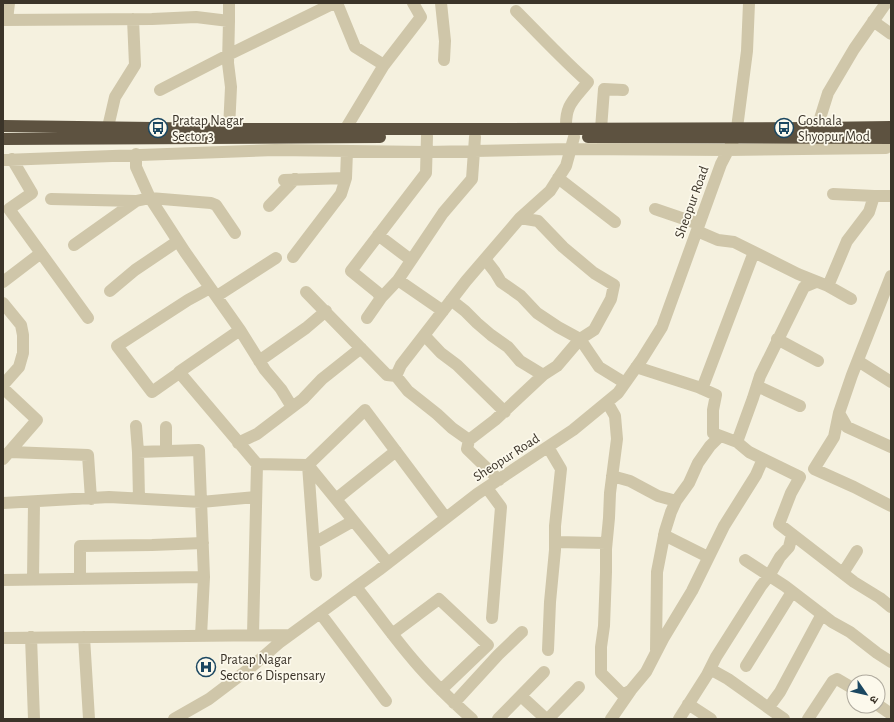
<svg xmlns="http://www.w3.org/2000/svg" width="894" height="722" viewBox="0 0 894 722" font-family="'Alegreya Sans','Noto Sans Devanagari',sans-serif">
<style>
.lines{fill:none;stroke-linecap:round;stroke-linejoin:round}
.minor{stroke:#cfc6a9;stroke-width:12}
.highway{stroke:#5d5240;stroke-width:12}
.labels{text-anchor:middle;stroke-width:3.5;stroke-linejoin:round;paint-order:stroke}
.poi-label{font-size:14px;fill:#3b3429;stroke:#fcf9ec;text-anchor:start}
.street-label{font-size:14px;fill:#3b3429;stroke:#fcf9ec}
</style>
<rect width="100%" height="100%" fill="#f5f1df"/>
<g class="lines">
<path class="minor" d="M229,3V21L228,63L231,87L229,129
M337,3L355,47L384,65
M413,3L421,17
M441,3L445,41L444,60
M516,11C540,35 563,60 588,82C574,100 565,104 566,129
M3,20L152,19L196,17L229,21
M7,20L9,3
M873,21L891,34
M160,90L228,55L334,3
M108,127L115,97L135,65L133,19
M346,128L384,65L421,17
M817,128L828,93L854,49L886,3
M601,129L604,89L623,90
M136,154V167L150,198L185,252L240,330L179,372L257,464L253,635
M12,159L32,193L9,209L88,318
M3,160L275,150L427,152L570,149L728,150L886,148
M558,178L615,222
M284,180L346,178
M833,194L874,196
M51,199L136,201
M269,206L295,179
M655,209L699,224
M520,218L538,221L563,247L594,273L614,285L611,299L594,330L580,339L557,366L543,375L495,420L469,440L452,428L437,414L408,391L396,376L401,365L466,281L520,218L550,191L566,166L574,137
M697,231L718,240L734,242L798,274L828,286L847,241L869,212L874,196H891
M378,235L411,260
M74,245L136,201L150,198L211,203L216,205L235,233
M293,257L341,194L346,178L347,151
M485,259L495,272L501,282L521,296L537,313L558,327L580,339L599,367L625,383
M891,276L852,375L839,413L834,437L814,469L854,487L891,506
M398,280L443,311
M3,282L41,253
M828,286L851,299
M110,291L135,270L178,241
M306,292L387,375L396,376
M217,296L276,258
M381,298L398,280L443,213L472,179L475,137
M451,300L465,311L477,323L491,335L508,347L520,361L543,375
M3,303L21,325L23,335V353L19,367L3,385
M367,318L381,298L377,292L351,271L426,173L427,136
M240,330L265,370L281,389L292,407
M424,335L441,353L457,365L505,412
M777,339L818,361
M259,361L306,328L326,311
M858,361L891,382
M636,367L698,387L716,395L713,410V433L737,442L753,398L760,376L804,287L816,282
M179,373L152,392L117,346L188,300L210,288
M757,386L800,406
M3,388L37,420L3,459
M702,389L754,252
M607,402L615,416L617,439L610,493L609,518L606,549V572L604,626L601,647V673L623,695L631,690L646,672L663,639L692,591L724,526L756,475L763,459
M839,413L847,427L891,447
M136,426L138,452
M469,440L467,449L499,480
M737,442L749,452L800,477L791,493L779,524L854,582L880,598L891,607
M238,443L257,434L303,399L322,379L361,348
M548,447L561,469L558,498L555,526V550L550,602L548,650
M166,451V427
M10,452L88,455L91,499
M257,464L308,465L316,575
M612,476L630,481L658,496L676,501
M487,488L501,507L492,618
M139,499L138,452L199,450L204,577L201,636
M336,499L396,451
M3,503L109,497L201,502L256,497
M664,535L708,557
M555,542L606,543
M314,543L353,521
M745,560L785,586L832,622L850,632L877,653L891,662
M388,563L308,465L365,410L446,518
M843,573L857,551
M80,578V546L152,545L203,543
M33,579L34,503
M3,580L204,577
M356,587C376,612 394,638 415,662C433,683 452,701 472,719
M320,613L386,701
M392,634L439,599L488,645L441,690
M31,637L34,719
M84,637L89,719
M3,638L290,635
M656,650L657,572L665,531L671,512L676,501L689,483L698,463L710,446L720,436
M746,666L792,592
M710,669L728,679L784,719
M521,696L546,719
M454,703L498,655L522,632
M688,704L711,719
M878,705L891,714
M769,707L780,692L822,614
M174,719L209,699L250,668L279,643L379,570L477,494L573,430L618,393L642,359L662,327L721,164L735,137L737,128L747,51L749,3
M498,719L544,672
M548,719L579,687
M611,719L631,690
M679,719L707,675L716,657L761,586L769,576L780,557L789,547L792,535
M808,719L833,681L837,679L854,689"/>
<path class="highway" d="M3,126L229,129H493L817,128L891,127
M588,137L891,138
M3,139L380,137"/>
</g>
<defs>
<g id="bus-ring" transform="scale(1)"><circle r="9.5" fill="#fcf9ec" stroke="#1b4761" stroke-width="1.5"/><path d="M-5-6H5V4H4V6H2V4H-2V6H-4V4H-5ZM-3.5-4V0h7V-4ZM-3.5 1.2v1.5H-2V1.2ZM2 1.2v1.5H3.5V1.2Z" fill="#1b4761"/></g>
<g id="hospital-ring" transform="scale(1)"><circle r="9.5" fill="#fcf9ec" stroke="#1b4761" stroke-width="1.5"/><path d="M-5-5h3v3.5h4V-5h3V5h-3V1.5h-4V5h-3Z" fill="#1b4761"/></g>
</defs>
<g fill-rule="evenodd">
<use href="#bus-ring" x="158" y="128"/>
<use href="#bus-ring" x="784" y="128"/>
<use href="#hospital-ring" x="206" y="667"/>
</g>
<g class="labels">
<g class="poi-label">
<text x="172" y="125">Pratap Nagar<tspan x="172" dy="16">Sector 3</tspan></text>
<text x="798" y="125">Goshala<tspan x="798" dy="16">Shyopur Mod</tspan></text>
<text x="220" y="664">Pratap Nagar<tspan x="220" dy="16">Sector 6 Dispensary</tspan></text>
</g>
<g class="street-label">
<text transform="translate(691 202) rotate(-70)" y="5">Sheopur Road</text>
<text transform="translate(506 457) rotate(-33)" y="5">Sheopur Road</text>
</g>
</g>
<rect width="894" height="722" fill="none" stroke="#3b3429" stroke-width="8"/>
<g transform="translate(866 694) rotate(124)"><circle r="19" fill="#fcf9ec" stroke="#afaa9e"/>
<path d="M0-3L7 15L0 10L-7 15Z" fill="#1b4761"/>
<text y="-6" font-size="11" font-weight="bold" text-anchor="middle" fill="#3b3429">उ</text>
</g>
</svg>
